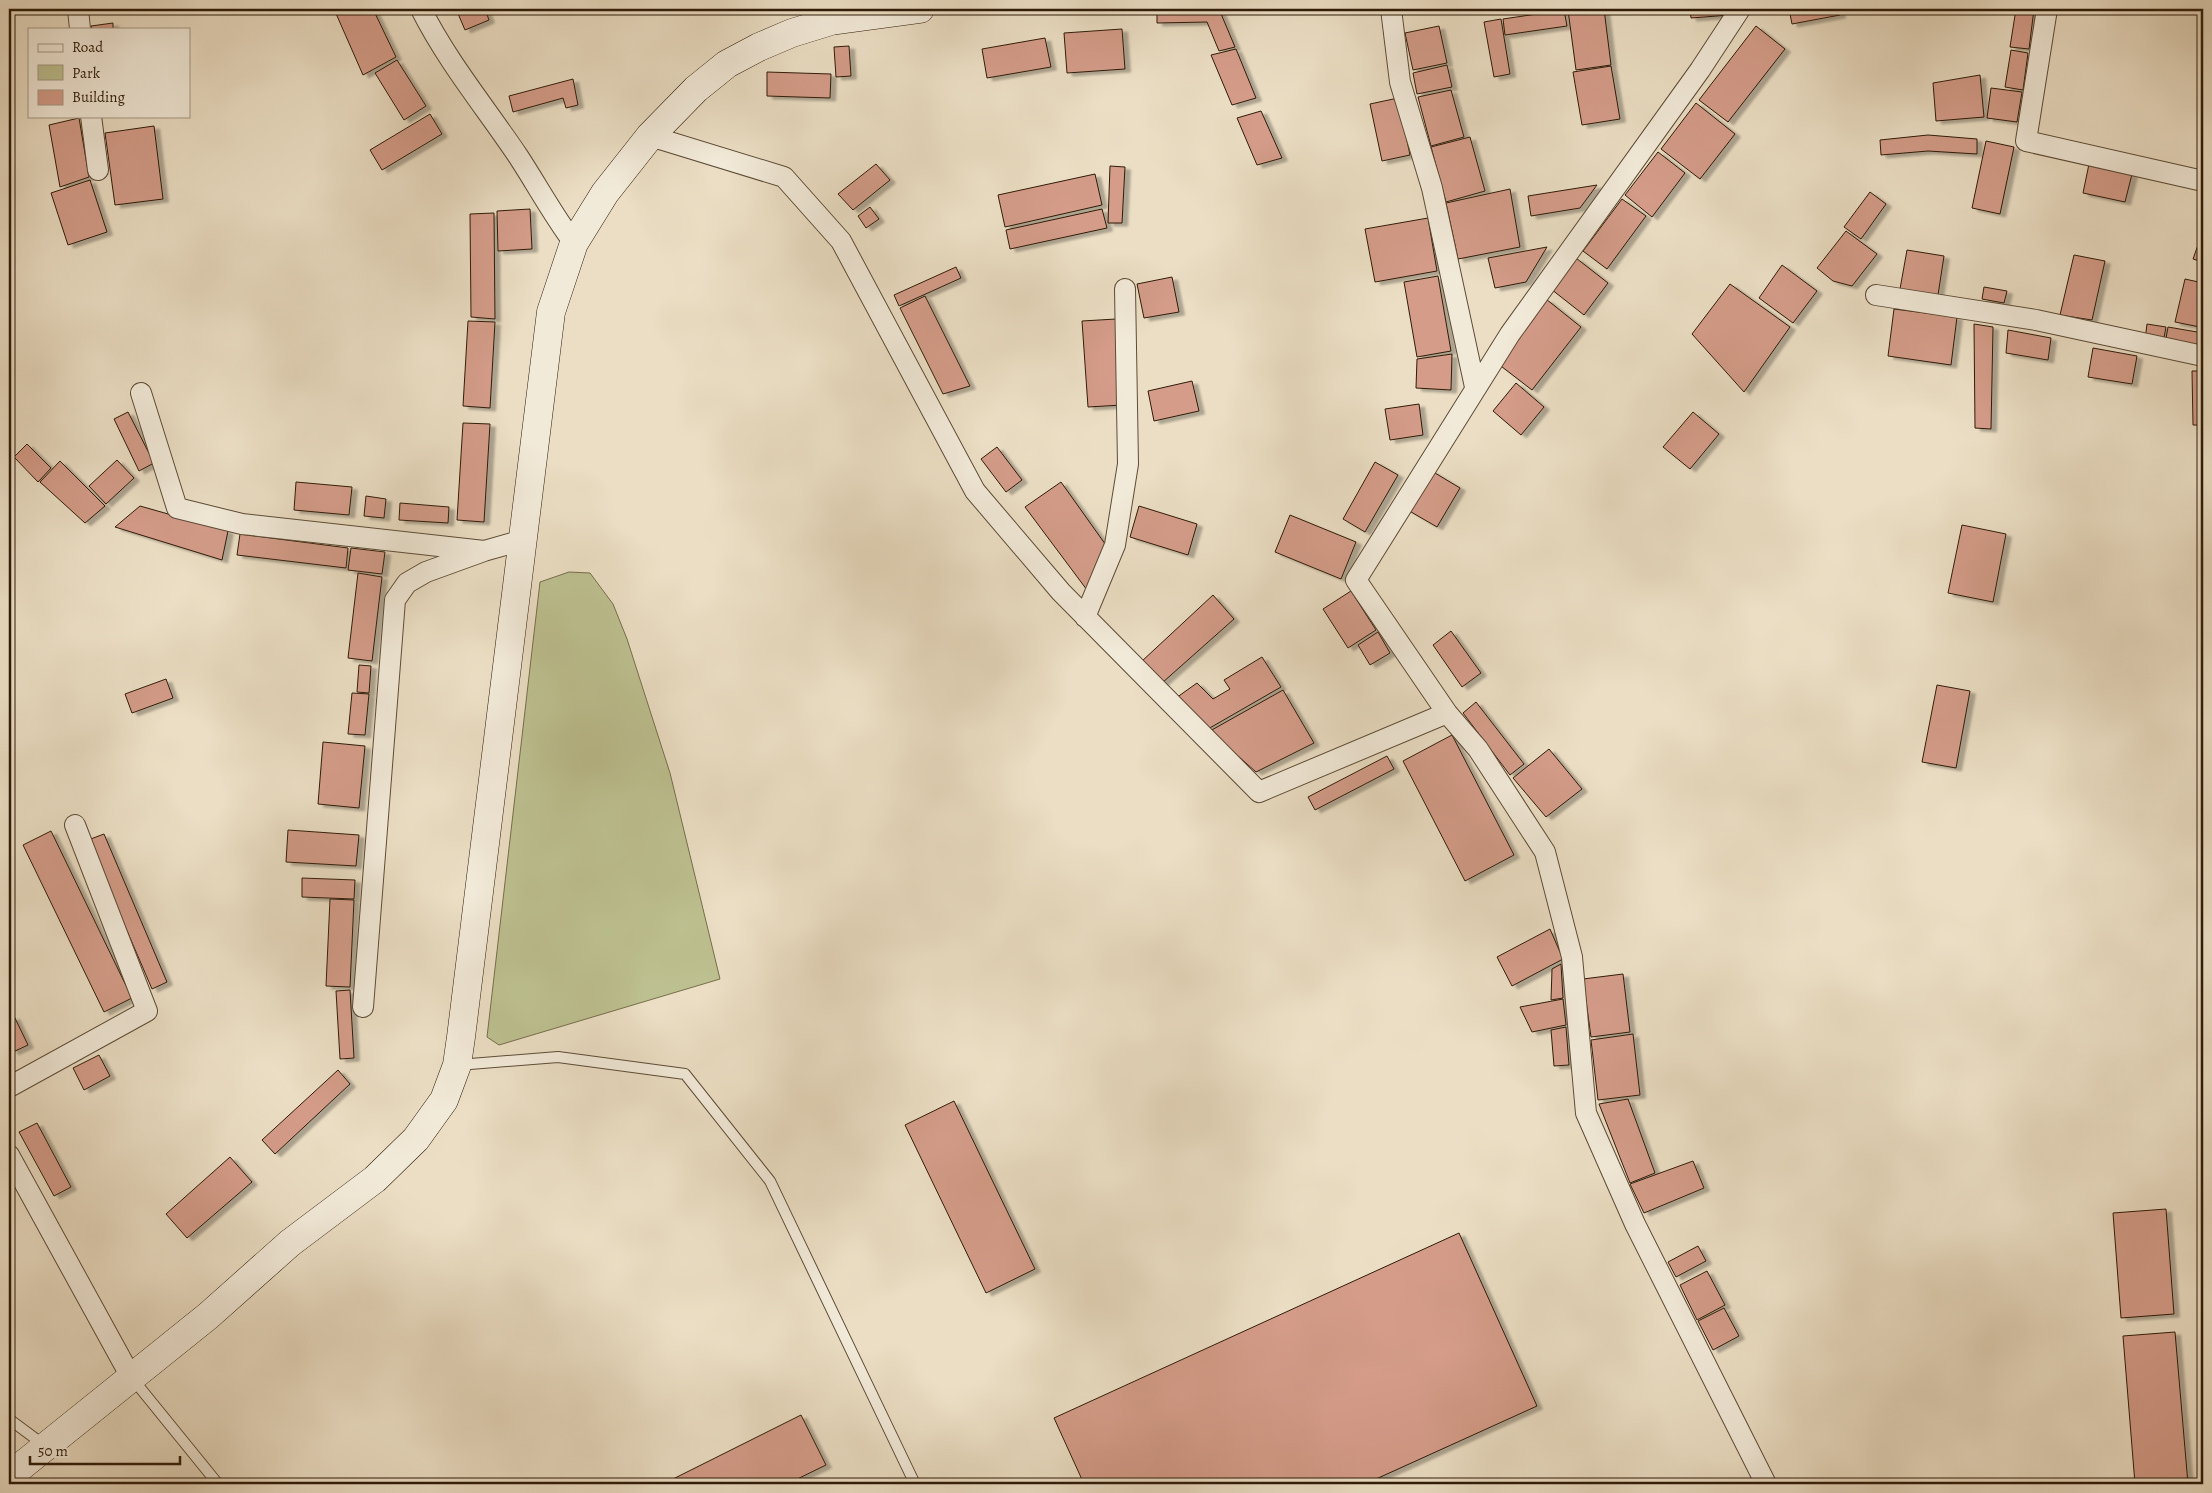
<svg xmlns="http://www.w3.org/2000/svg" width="2212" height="1493" viewBox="0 0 2212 1493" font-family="Alegreya,serif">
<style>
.green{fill:#bdc090;stroke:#766e4c}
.building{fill:#d49c89;stroke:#2e1b08;filter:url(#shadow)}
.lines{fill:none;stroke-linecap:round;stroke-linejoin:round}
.service-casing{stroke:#5d4c37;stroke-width:12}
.minor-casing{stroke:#5d4c37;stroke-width:22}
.secondary-casing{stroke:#2e1b08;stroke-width:29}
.service{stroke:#f2ead9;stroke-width:10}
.minor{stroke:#f2ead9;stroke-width:20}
.secondary{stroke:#f2ead9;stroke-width:28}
</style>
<defs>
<filter id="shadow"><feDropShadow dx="5.5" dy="3" stdDeviation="1" flood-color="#0004"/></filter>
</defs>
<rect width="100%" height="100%" fill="#ebdec4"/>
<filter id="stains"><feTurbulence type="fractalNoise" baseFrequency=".004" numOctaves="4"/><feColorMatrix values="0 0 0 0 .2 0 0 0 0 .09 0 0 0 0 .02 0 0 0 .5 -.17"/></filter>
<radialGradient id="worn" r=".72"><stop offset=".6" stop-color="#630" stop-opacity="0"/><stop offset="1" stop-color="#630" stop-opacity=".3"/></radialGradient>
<path class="green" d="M569,572L590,573L613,604L627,639L670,773L720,979L499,1045L487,1037L540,582Z"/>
<path class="building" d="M334,9H373L396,57L363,75Z
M456,9H485L489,20L465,30Z
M1157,9H1219L1235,47L1219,51L1207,22L1157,23Z
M1604,9L1611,65L1576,70L1568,10Z
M1690,9H1730V15L1691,18Z
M1789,9H1839L1840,15L1792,24Z
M2016,9H2034L2029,49L2010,47Z
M1564,10L1567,26L1505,35L1503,19Z
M1501,19L1510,74L1494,77L1484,22Z
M113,23V29H92L91,26Z
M1439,26L1447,63L1413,70L1405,33Z
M1756,26L1785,49L1728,122L1699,100Z
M1122,29L1125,69L1067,73L1064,33Z
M1045,38L1051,67L987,78L982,49Z
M849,46L851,76L836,77L834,47Z
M1236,49L1256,98L1232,105L1211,55Z
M2011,50L2028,53L2023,90L2005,87Z
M397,60L426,106L404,120L375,73Z
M1447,65L1452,87L1417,94L1413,73Z
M1611,66L1620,119L1582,125L1573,72Z
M767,72L831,74L830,98L767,96Z
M1980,75L1984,117L1936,121L1933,83Z
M573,79L578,105L566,108L563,98L513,112L509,96Z
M1991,88L2022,92L2017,122L1987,118Z
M1451,90L1464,137L1431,146L1418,97Z
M1398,98L1410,155L1382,161L1370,104Z
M1696,103L1735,134L1700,179L1661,149Z
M1261,111L1282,158L1257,165L1237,118Z
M430,114L442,134L382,170L370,150Z
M79,118L89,177L60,187L49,125Z
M154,126L163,199L115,205L105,133Z
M1928,135L1977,139V154L1928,151L1881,155L1880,140Z
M1470,137L1485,191L1446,202L1431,147Z
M1986,141L2014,147L2000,214L1972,208Z
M1658,152L1685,173L1652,217L1625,195Z
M876,164L890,180L853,210L838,194Z
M2089,164L2132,174L2125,202L2083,193Z
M1110,166L1125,167L1122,223H1108Z
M1095,174L1102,205L1005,227L998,195Z
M90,180L107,232L68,245L51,193Z
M1597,185L1580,208L1531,216L1528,196Z
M1510,189L1520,247L1458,259L1446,203Z
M1870,192L1886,204L1861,239L1844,227Z
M1622,199L1646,216L1607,269L1583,251Z
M870,207L879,219L866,228L858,216Z
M530,209L532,249L498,251L497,211Z
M1102,209L1107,228L1010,249L1006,230Z
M494,213L495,319L471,317L470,214Z
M1428,218L1437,271L1375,282L1365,229Z
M1846,231L1877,254L1852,286L1833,281L1817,268Z
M2203,231V262L2193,259Z
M1547,247L1526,282L1495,288L1488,258Z
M1907,250L1944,256L1938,295L1900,289Z
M2074,255L2105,261L2092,320L2060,315Z
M1576,258L1608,283L1584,315L1551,289Z
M1782,265L1817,291L1793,323L1759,298Z
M956,267L961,278L899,306L894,295Z
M1438,276L1451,351L1417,357L1404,282Z
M1172,277L1179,312L1144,318L1137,284Z
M2185,279L2203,283V311L2200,327L2175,322Z
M1730,284L1790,327L1744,392L1692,334Z
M1984,287L2007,291L2004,303L1982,299Z
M925,296L970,386L943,394L900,308Z
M1546,299L1581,327L1532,390L1497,363Z
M1894,309L1957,317L1951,365L1888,356Z
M1116,319L1122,405L1088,407L1082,321Z
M468,321L495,322L490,408L463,406Z
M1974,324L1993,327L1991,429L1975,428Z
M2147,324L2166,327L2163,343L2145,340Z
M2168,327L2203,333L2200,350L2165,344Z
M2008,330L2051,338L2048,360L2006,353Z
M2093,348L2137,356L2132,384L2088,377Z
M1452,354L1451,390L1416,388L1417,359Z
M2192,371H2203V425H2193Z
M1192,381L1199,411L1154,421L1148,391Z
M1516,383L1544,407L1521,435L1493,411Z
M1419,404L1423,435L1390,440L1385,409Z
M128,412L154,463L139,471L114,419Z
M1693,412L1719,434L1690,469L1663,447Z
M463,423L490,424L484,522L457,520Z
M27,444L51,468L38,482L14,457Z
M997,447L1022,480L1006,492L981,459Z
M117,460L134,478L106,504L89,486Z
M60,461L105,506L85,523L40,482Z
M1375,462L1398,475L1365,532L1343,519Z
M1430,470L1460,488L1437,527L1406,509Z
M296,482L352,487L349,515L294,510Z
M1061,482L1108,548L1087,590L1025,507Z
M366,496L386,499L384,518L364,516Z
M400,503L449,507L448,523L399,520Z
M140,506L228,531L222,560L115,527Z
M1139,506L1197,524L1188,555L1130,537Z
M1290,515L1356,542L1341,579L1275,552Z
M1962,525L2006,534L1993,602L1948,593Z
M240,534L348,548L346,568L237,555Z
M351,548L385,552L382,574L348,570Z
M358,573L382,577L372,661L348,658Z
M1351,591L1376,630L1348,648L1323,609Z
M1213,595L1234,619L1162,683L1141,662Z
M1451,631L1481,673L1462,687L1433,645Z
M1378,632L1390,653L1370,665L1358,645Z
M1262,657L1281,687L1208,729L1176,698L1197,683L1213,699L1230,689L1224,680Z
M359,665L371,666L369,693L357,692Z
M166,679L173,698L132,713L125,694Z
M1937,685L1970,691L1956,768L1922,762Z
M1283,690L1314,743L1256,772L1210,731Z
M352,693L369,694L365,735L348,734Z
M1476,702L1524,764L1510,775L1463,713Z
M1452,735L1514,855L1465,881L1403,761Z
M323,742L365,746L359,808L318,804Z
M1549,749L1582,789L1546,817L1513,778Z
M1387,756L1394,769L1315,810L1308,797Z
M288,830L359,835L356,866L286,862Z
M51,831L132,998L104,1012L23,845Z
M104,834L167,982L152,989L88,840Z
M302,878L355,880L354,899L302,897Z
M330,899L354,900L350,987L326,986Z
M1550,929L1563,959L1512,986L1497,957Z
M1561,964L1563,998L1551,1000L1552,969Z
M1623,974L1630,1032L1591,1037L1583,979Z
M350,990L354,1058L340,1059L336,991Z
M1563,999L1566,1025L1532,1032L1520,1007Z
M14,1016L28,1045L13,1052L9,1043V1019Z
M1566,1027L1569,1065L1554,1066L1551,1030Z
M1633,1034L1640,1095L1598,1100L1591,1040Z
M99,1055L110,1076L84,1090L73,1068Z
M338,1070L350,1084L275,1154L262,1140Z
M1628,1099L1655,1173L1630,1183L1599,1104Z
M954,1101L1035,1269L986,1293L905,1125Z
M37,1123L71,1187L54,1196L19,1132Z
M230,1157L252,1182L187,1238L166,1214Z
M1693,1161L1704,1188L1644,1213L1630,1184Z
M2166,1209L2174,1314L2121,1318L2113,1213Z
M1459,1233L1537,1406L1365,1484H1084L1054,1418Z
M1698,1246L1706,1261L1676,1277L1668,1262Z
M1707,1271L1725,1305L1697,1320L1680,1285Z
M1724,1308L1739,1336L1713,1350L1698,1321Z
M2175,1332L2188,1484H2135L2123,1336Z
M801,1415L826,1465L787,1484H663Z"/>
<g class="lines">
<g class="service-casing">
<path id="service" d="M458,1065L558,1057L685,1074L770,1181L915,1484
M132,1378L218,1484
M9,1419L44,1445"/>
</g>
<g class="minor-casing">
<path id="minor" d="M78,9L80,29
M421,9C447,61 485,107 518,156C537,185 553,215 574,243
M1391,9L1400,82L1432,188L1475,387
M1740,9L1700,70L1510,334L1356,580L1447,713L1478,749L1545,852L1572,957L1586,1113L1635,1224L1766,1484
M2047,9L2026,141L2203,181
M91,116L98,170
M650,136L784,177L841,241L975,491L1061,592L1259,792L1447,713
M1876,295L2036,320L2203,356
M141,393L177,508L242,524L484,551L523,540
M1085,617L1115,545L1128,464L1125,289
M363,1007L395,600L407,583L426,572L484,551
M9,1087L147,1011L75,825
M9,1155L131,1377"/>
</g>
<g class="secondary-casing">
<path id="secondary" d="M9,1476L208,1316L290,1243L375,1179L416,1139L444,1100L457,1065L461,1037L551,312L574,243L605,193L650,136L696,89L727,64L759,47L792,33L831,21L920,9"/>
</g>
<use href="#service" class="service"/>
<use href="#minor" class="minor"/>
<use href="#secondary" class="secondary"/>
</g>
<rect width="2212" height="1493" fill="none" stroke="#ebdec4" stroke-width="30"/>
<rect x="10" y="10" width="2192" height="1473" fill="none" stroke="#2e1b08" stroke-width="2.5"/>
<rect x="15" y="15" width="2182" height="1463" fill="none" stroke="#2e1b08"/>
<rect x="28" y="28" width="162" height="90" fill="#f2ead9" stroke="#a49785"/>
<rect x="38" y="44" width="25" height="8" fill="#f2ead9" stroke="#a49785"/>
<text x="72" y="52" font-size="15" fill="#2e1b08">Road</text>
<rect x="38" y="65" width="25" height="15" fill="#bdc090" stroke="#a49785"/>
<text x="72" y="78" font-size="15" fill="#2e1b08">Park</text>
<rect x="38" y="90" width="25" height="15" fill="#d49c89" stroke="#a49785"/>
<text x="72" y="102" font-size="15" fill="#2e1b08">Building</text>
<path d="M30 1456v8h150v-8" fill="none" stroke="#2e1b08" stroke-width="2.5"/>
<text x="38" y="1456" font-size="15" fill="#2e1b08" stroke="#f2ead9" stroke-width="4" paint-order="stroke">50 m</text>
<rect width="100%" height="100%" filter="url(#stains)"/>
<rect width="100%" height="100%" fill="url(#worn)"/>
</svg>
